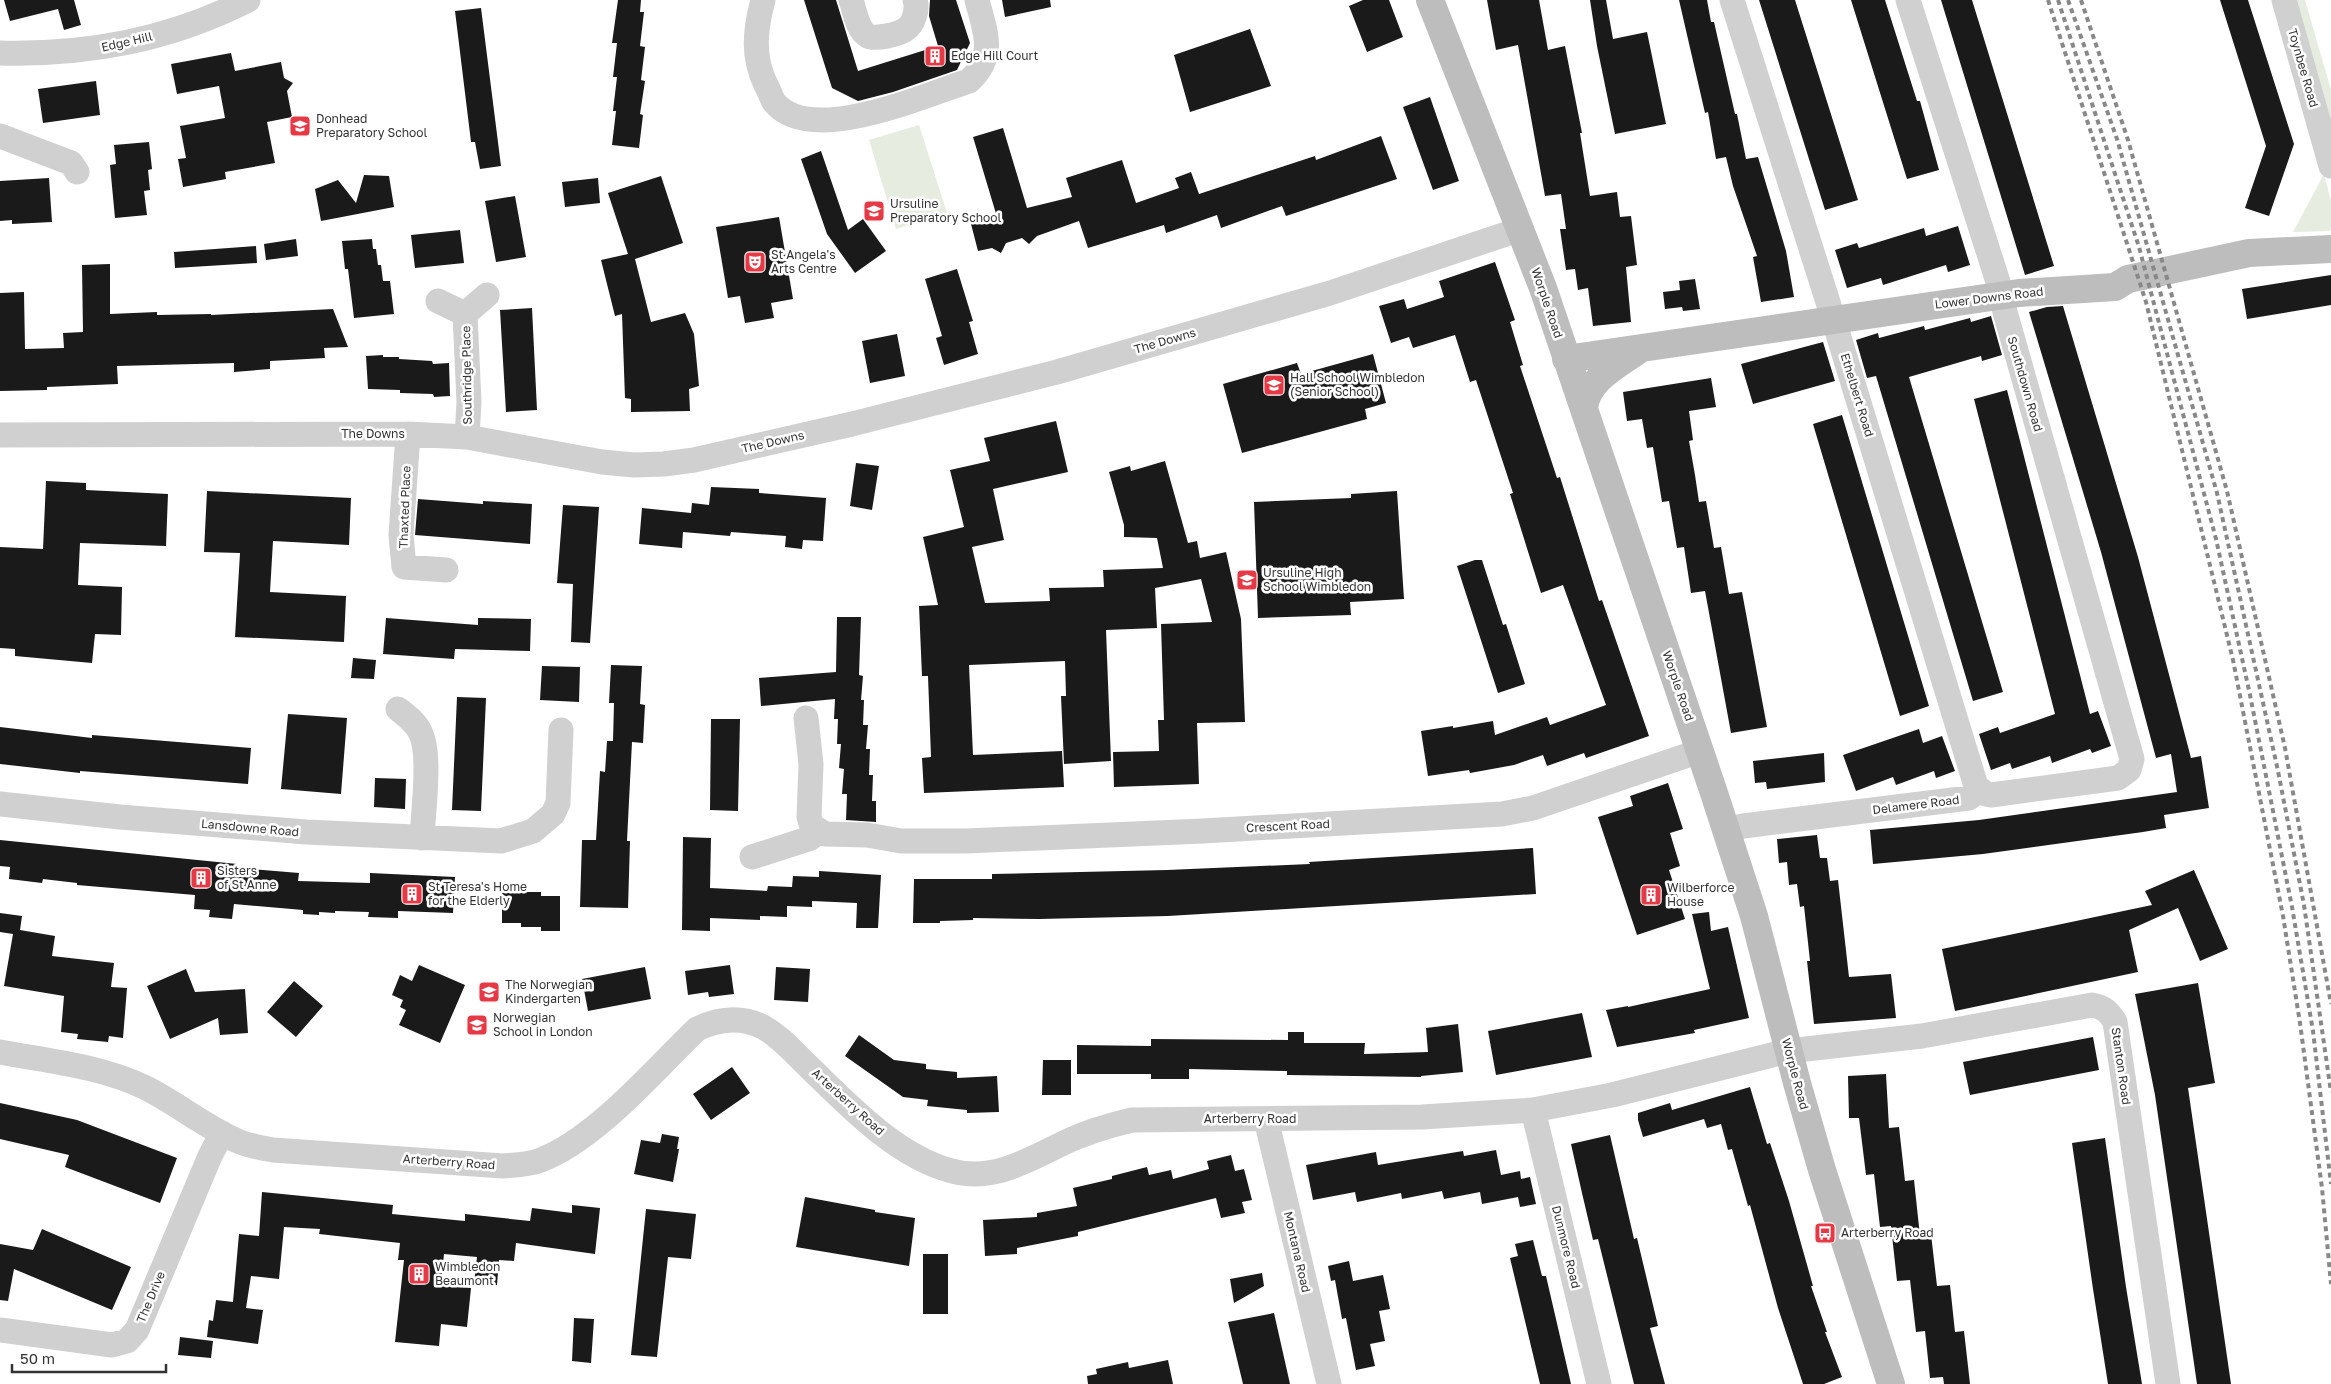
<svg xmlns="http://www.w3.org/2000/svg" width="2331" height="1384" viewBox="0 0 2331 1384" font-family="'Golos Text',sans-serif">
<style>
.green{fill:#e6ecdf}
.building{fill:#1a1a1a}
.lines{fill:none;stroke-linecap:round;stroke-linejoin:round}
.street{stroke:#d0d0d0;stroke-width:25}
.secondary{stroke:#bdbdbd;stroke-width:28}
.rail{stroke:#888;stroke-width:4;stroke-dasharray:5 4;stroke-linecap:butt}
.labels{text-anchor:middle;stroke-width:5;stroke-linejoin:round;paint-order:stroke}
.street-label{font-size:12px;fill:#333;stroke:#fff}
.poi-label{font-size:12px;fill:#333;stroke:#fff;text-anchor:start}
</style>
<rect width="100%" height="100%" fill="#fff"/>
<path class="green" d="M2295,0H2305L2331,90V125Z
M919,125L947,213L896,229L869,140Z
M2324,174L2331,201V229L2330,231L2293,232Z"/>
<path class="building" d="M4,0H74L81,25L64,30L58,9L10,21Z
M618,0H641L640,12H644L640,46L645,47L641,80L645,81L640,114L643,115L639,148L612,145L616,111H613L617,77H613L617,43H612Z
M804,0H836L858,71L938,46L929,16L930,0H956L970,43L957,70L893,92L858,101L832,88Z
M1002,0H1050L1051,7L1005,17Z
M1363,0H1389L1403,37L1367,52L1349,6Z
M1487,0H1539L1548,50L1565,46L1582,133H1580L1590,196L1617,192L1620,217L1631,216L1637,265L1626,267L1631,322L1593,326L1588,288L1578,290L1575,269L1566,270L1560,229H1566L1561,194L1545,196L1518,45L1496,50Z
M1590,0H1606L1613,39L1647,32L1666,124L1615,134L1597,46Z
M1679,0H1707L1711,22H1714L1735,114H1737L1746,159L1758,157L1786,251L1794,297L1761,302L1753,257L1757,256L1733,186L1726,157L1716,159L1708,112L1705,113Z
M1759,0H1795L1858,200L1825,210Z
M1851,0H1885L1917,101H1920L1939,170L1907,179Z
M1941,0H1972L2054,266L2025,275Z
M2220,0H2248L2294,144L2269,216L2245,208L2266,146Z
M481,8L501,166L480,169L475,142H471L455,11Z
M1250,29L1271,86L1190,112L1174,55Z
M231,53L235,71L281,62L284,78L293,83L287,91L292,117L267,122L275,163L225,172L226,179L183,187L178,159L186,158L180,126L225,118L219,86L177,94L171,64Z
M96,81L100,115L43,123L38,89Z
M1430,97L1459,181L1433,190L1403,107Z
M1003,128L1027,208L1072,197L1066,178L1122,160L1136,203L1179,188L1175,178L1191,172L1199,194L1315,156L1316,160L1381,136L1397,179L1286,216L1282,206L1221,228L1217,215L1166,233L1164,225L1088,248L1079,221L1037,236L1029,244L1022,238L1006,243L1001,253L992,248L978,251L971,224L997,217L973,137Z
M149,142L152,169L148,170L150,190L144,191L147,215L115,218L110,165L116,164L114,145Z
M821,151L848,230L863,219L886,251L855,273L827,234L801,159Z
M364,175L389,176L394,207L321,221L315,189L338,180L356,203Z
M661,176L683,243L635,259L651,322L685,313L694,334L699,386L689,389L690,411L631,412V399L625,398L622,314L615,316L601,260L628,254L608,193Z
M49,178L52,222L12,224V220L0,221V181Z
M598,178L600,203L565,207L562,182Z
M515,196L526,257L496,262L485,201Z
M779,217L793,299L771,303L774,318L745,323L740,296L728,298L716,227Z
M1958,226L1970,265L1948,272L1946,265L1883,285L1881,278L1847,288L1835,250L1857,243L1859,248L1924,228L1926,236Z
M460,230L464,263L415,268L411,235Z
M296,239L298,256L266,260L264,244Z
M372,239L373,249H376L378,265H381L383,281H390L394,314L354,318L348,269H345L342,241Z
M256,246L257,263L175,268L174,252Z
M1495,262L1515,320L1510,322L1523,365L1520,366L1557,478L1560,477L1599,601L1602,600L1649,736L1586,758L1584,753L1547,766L1543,755L1514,765L1470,773L1469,770L1428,776L1421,731L1453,726V728L1493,721L1495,735L1547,717L1550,725L1606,705L1563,585L1541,593L1510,494L1513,493L1476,380L1470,382L1455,335L1413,348L1409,337L1391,343L1379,306L1404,299L1407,309L1444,297L1439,281Z
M110,264V314L157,312V315L211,314V315L333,309L348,347L324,348L325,358L270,361V369L234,372V363L117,366L118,384L47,387V390L0,391V293L24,292L25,349L64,348L63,333L83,332L82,265Z
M957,269L973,321L969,322L978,354L944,365L936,338L942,336L925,279Z
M2331,275V305L2247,319L2242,289Z
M1695,279L1700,309L1683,311L1682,307L1665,309L1663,292L1680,290L1679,281Z
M2063,306L2138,557L2191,758L2201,756L2209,808L2164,815L2166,828L2143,832L1983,854L1873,864L1870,830L1979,820L2177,792L2171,754L2156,758L2101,552L2029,312L2047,307Z
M532,308L537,410L506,412L500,310Z
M1991,316L2002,355L1982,361L1981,356L1909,377L2003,692L1973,701L1876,376L1867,378L1856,340L1878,333L1879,338L1924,326L1925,330L1970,318L1971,322Z
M897,334L905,376L870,383L862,341Z
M1823,342L1835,381L1753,404L1741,364Z
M1373,354L1386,403L1365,409L1367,419L1242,453L1223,384L1297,363L1301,374Z
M383,355V357H399V359L432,361L433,364L449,363L450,396L434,397L433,394L400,393V390L368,389L366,356Z
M1711,378L1716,407L1689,411L1693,440L1689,441L1695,475L1699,502L1706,501L1714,548L1721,547L1729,594L1742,592L1767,727L1731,733L1705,591L1691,593L1684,547L1677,548L1669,501L1662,502L1653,447L1647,448L1642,419L1627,421L1623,392Z
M2007,390L2090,714L2098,711L2111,746L2092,753L2090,749L2052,763L2050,756L2012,769L2010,763L1991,770L1979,734L1998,727L2000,733L2055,714L1974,399Z
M1842,415L1929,706L1900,716L1813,424Z
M1056,421L1068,472L993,489L1004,540L972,547L985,603L1050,601L1049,588L1104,587L1103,570L1163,568L1157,538L1124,537V525L1109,472L1130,466L1131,471L1165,461L1188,543L1197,541L1200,558L1226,552L1241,619L1245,722L1197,723L1199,784L1114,787L1113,752L1159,751L1158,720H1164L1161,624L1212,622L1201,579L1155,588L1157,628L1106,630L1111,761L1064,764L1061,696H1066L1065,661L969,665L973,755L1062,751L1064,787L924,793L922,758L931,757L928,676H922L919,606L938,605L923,537L964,527L950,470L990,461L984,438Z
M856,463L879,466L872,510L850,506Z
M46,481L86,483V490L168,494L166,546L80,543L78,585L122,587L121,635L95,634L92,663L15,656V649L0,648V547L43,549Z
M711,487L759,489V493L826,498L823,541L803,540L802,549L785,547L786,536L731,532L730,536L683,532L682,548L639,544L642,508L691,513L692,503L709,505Z
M207,491L351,498L349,545L273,541L270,592L346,596L344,642L235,637L240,553L204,552Z
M1397,491L1404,599L1350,602L1351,615L1258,618L1254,502L1351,498V494Z
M418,499L483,504V501L532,504L530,544L415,535Z
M563,505L599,507L590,643L571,642L573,584L557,583Z
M1475,560H1482L1503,625L1506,624L1525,684L1498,693L1457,566Z
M837,617H861L859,675L863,676L861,700H864L863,725H868L866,749H870L869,775H873L872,801H876V822L846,820L847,794H842L844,769L839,768L841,744H837L838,719H834L835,699L761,706L759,678L836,672Z
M386,618L478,625V618L531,619L530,651L455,649L454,659L383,654Z
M353,658L376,660L374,679L351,678Z
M611,665L642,666L640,704L645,705L643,743L632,742L627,841H630L628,908L580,907L582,840H596L600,771L605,772L607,741H613L614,703H609Z
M542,666L580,667L579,702L540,700Z
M457,697L486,698L481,811L452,810Z
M288,714L347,718L341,794L281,789Z
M711,719H740L738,811L710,810Z
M0,727L92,738V735L251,748L248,784L80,771V773L0,764Z
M1919,729L1923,743L1942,736L1955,771L1936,778L1934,771L1896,785L1893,777L1856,791L1843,755Z
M1824,753L1825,782L1767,789L1766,782L1755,783L1753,761Z
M375,778L406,779L405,809L374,807Z
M1668,783L1683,829L1670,833L1680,866L1669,870L1685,919L1637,935L1598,817L1633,806L1630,796Z
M1817,835L1820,858H1827L1830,881L1838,880L1849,977L1891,974L1896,1018L1814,1024L1807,961H1810L1804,906L1800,907L1797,884L1789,885L1787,862L1779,863L1777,839Z
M683,837L711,838L710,888L767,891L768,886L792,887L793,876L819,877V871L881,875L878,928H856L857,903L812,901V907L787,906V917L760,916V920L710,918V931L682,930Z
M0,840L237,864V868L299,873L298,881L370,883V873L455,877L453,913L398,911V918L368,917L369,912L335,911V913L319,912V915L303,914V910L234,904L232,919L209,917L210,910L194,909L195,895L77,885V883L43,879L42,883L9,879L10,867L0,866Z
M1533,848L1536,894L1168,916L1039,919L973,918V920L940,921V923H913L914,879H992V874L1167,870L1310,864L1309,862Z
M2194,870L2228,949L2200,961L2178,908L2129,930L2138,972L1955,1011L1942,949L2152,905L2145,891Z
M502,888H521V892H541V896H560V931H541V927H521V923H502Z
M1709,912L1711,931L1728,927L1749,1018L1694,1030L1695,1033L1617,1047L1606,1010L1628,1006V1007L1710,989L1692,914Z
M0,913L22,916L20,930L55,936L52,956L114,963L111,987L127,988L123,1038L109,1036L108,1042L77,1039L78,1034L61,1032L64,996L4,986L13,934L0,932Z
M419,965L465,985L440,1043L399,1025L406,1010L400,1007L403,1000L392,995L400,975L412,981Z
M730,965L734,994L709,997L708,992L688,995L685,971Z
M645,967L651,999L588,1011L582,979Z
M776,967L810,969L808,1002L774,1000Z
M186,969L195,992L245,989L248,1033L220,1035L218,1018L170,1039L147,986Z
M294,981L323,1006L296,1037L267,1012Z
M2198,983L2215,1083L2188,1088L2231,1384H2197L2155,1095L2135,994Z
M1582,1013L1592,1057L1496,1075L1488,1031Z
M1458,1024L1463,1072L1421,1076V1077L1287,1075V1071L1189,1069V1079H1151V1074H1077V1045L1151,1046V1039L1288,1040V1032H1304V1043H1365L1364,1054L1428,1052L1426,1028Z
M859,1035L894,1060L926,1064V1069L957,1072V1078L997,1076L999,1112L967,1113V1110L927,1106L928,1100L903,1097L845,1056Z
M2093,1037L2099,1070L1970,1095L1963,1062Z
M1043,1060H1071V1095H1042Z
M732,1067L750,1093L711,1120L693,1094Z
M1886,1074L1889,1128L1899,1127L1905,1181L1914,1180L1920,1236L1931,1234L1937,1286L1950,1285L1955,1332L1964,1331L1970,1384H1944L1943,1377L1930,1378L1925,1331L1916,1332L1910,1280L1897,1281L1891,1226L1880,1227L1874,1174L1866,1175L1859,1118H1849L1848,1076Z
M1750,1087L1767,1144L1770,1143L1789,1201L1813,1286H1811L1827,1332H1825L1842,1377L1824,1384H1803L1778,1308L1750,1205L1748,1206L1732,1149L1728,1150L1721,1124L1707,1128L1704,1119L1643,1137L1638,1120V1113L1670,1103L1672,1110Z
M0,1103L77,1120L177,1158L160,1203L65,1167L69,1155L0,1139Z
M662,1134L679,1137L677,1149H679L673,1182L634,1174L641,1140L660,1143Z
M1610,1135L1634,1239L1637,1238L1658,1326L1650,1328L1665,1384H1634L1598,1239L1593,1240L1582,1193L1571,1144Z
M2105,1138L2126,1287L2142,1384H2108L2093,1289L2072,1143Z
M1496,1150L1501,1175L1520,1171L1521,1179L1530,1177L1536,1204L1520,1207L1518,1197L1482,1204L1480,1192L1444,1199L1442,1191L1402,1199L1401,1193L1357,1202L1355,1192L1313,1200L1306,1165L1376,1152L1378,1165L1463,1151L1464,1156Z
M1231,1155L1235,1171L1244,1169L1252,1200L1242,1202L1245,1213L1221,1218L1216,1198L1078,1232V1236L1017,1248V1254L985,1256L983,1220L1037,1217V1213L1077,1206L1073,1188L1112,1179V1176L1147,1167L1149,1175L1171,1170L1173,1179L1209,1169L1207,1161Z
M262,1192L393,1205L392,1214L465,1221V1214L530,1221L532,1208L572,1213V1205L600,1208L595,1254L516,1243L514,1261L499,1260L497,1285L474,1283L477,1257L444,1254L441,1285L471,1288L467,1327L441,1324L439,1346L395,1342L404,1260H398L400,1243L319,1234L320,1229L284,1227L279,1279L251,1276L246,1308L263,1310L258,1344L207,1337L209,1320L213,1321L216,1300L233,1302L239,1234L259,1236Z
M805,1197L875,1210V1212L915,1218L909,1266L796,1247Z
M646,1209L696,1214L691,1259L668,1257L657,1357L631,1355Z
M42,1229L131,1267L112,1310L14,1269L8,1301L0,1300V1244L33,1250Z
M1533,1240L1542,1276H1546L1571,1384H1540L1510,1258L1518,1256L1515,1244Z
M923,1254H948V1314H923Z
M1349,1261L1353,1281L1383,1275L1390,1309L1379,1311L1385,1341L1370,1344L1375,1366L1356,1370L1346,1318L1342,1319L1335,1280L1331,1281L1328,1266Z
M1262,1273L1264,1286L1234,1303L1230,1279Z
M1274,1313L1290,1384H1243L1228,1322Z
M574,1318L594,1319L591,1363L572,1361Z
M180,1337L213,1341L211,1358L178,1355Z
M1168,1360L1173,1384H1088L1087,1376L1097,1374L1096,1369L1128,1362L1129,1368Z"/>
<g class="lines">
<path class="street" d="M763,0C755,30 752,56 766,85C769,90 771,97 774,102C810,147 925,95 969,81C997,55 985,32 977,0
M851,0C855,11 857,30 868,36C874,40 901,34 906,29C914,24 918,8 915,0
M1732,0L1834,321L1976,786L1986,794L1991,795L2118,778L2129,770L2132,759L2005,312L1998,282L1908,0
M2284,0L2331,166
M0,53C88,55 169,40 248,0
M0,136L71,163L77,172
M438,301L465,314L469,402L467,437
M465,314L487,295
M408,434L401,535L404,567L446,570
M0,435L408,434L467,437L602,462L634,465L664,464L694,460L852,424L1057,372L1330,293L1521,229
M398,709C407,716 417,723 421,734C431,755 423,813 422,838
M806,718L811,764L809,817L812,826L825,834L867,835L901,841H966L1203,831L1502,814L1533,808L1700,751
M0,804L120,817L306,832L501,841L533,831L553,814L558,803L561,730
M1726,830L1743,826L1969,798L1980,790
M752,857L811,838L818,831
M0,1052C48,1061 100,1066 144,1087C177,1103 206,1128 240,1142C250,1146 262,1148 273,1150L503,1166C516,1165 529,1165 541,1160C596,1139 654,1070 697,1029C718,1019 741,1016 763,1027C781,1037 794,1053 809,1067C848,1105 897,1157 952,1171C995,1183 1033,1157 1070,1140C1090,1131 1111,1125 1132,1120L1422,1117L1533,1110L1612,1095L1788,1051L1922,1036L2092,1005C2104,1007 2109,1012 2115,1022L2168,1384
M1533,1110L1599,1384
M1266,1119L1329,1384
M0,1330L112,1345L127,1341L137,1330L210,1156L222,1133"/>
<path class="secondary" d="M1430,0L1543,288L1714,793L1754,916L1797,1083L1822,1170L1891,1384
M1566,359L2019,293L2115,287L2128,279L2249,253L2331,249
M1584,408C1587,380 1616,366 1637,351"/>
<path class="rail" d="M2048,0L2146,302L2233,660L2283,916L2300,1023L2322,1188L2331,1284
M2058,0L2139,247L2216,539L2250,695L2292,907L2313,1031L2331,1184
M2068,0L2117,139L2217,493L2278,771L2304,905L2331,1092
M2081,0L2128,140L2227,491L2285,748L2331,1004"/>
</g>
<defs>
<g id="building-square" transform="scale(1.125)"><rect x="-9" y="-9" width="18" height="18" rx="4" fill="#e63946" stroke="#fff"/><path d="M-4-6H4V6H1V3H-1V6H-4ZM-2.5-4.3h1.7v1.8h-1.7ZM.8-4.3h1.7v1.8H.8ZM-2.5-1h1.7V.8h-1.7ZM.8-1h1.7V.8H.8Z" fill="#fff"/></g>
<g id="school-square" transform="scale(1.125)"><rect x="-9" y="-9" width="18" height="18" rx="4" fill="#e63946" stroke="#fff"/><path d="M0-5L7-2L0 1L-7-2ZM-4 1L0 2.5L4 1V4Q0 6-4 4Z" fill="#fff"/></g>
<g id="theatre-square" transform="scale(1.125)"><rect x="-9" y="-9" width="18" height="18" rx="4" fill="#e63946" stroke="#fff"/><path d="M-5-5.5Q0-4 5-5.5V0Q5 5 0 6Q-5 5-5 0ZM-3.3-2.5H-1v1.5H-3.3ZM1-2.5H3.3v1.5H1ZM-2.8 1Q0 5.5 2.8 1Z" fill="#fff"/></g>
<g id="bus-square" transform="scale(1.125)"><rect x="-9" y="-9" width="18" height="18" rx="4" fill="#e63946" stroke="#fff"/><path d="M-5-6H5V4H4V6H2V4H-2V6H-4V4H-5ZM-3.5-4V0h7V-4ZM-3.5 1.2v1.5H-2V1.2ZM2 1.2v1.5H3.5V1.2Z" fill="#fff"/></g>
</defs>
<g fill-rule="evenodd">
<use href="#building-square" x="935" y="56"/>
<use href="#school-square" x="300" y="126"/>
<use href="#school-square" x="874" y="211"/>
<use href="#theatre-square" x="755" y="262"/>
<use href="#school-square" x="1274" y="385"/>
<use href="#school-square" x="1247" y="580"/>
<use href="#building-square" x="201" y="878"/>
<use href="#building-square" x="412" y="894"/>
<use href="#building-square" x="1651" y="895"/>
<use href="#school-square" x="489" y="992"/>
<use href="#school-square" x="477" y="1025"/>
<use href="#bus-square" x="1825" y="1233"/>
<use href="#building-square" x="419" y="1274"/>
</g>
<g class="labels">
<g class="street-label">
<text transform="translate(127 42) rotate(-13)" y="4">Edge Hill</text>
<text transform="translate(2303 68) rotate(74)" y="4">Toynbee Road</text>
<text transform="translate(1989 298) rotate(-7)" y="4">Lower Downs Road</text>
<text transform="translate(1547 303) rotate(71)" y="4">Worple Road</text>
<text transform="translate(1165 341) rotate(-16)" y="4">The Downs</text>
<text transform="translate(467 375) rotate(-91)" y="4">Southridge Place</text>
<text transform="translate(2025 384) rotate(74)" y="4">Southdown Road</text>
<text transform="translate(1857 395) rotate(73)" y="4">Ethelbert Road</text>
<text x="373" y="438">The Downs</text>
<text transform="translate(773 442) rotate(-13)" y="4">The Downs</text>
<text transform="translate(405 507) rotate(-88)" y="4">Thaxted Place</text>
<text transform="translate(1678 686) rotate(71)" y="4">Worple Road</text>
<text transform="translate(1916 805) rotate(-7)" y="4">Delamere Road</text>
<text transform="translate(1288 826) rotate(-3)" y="4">Crescent Road</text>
<text transform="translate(250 828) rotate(5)" y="4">Lansdowne Road</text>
<text transform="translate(2121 1066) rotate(82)" y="4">Stanton Road</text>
<text transform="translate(1795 1074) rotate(75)" y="4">Worple Road</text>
<text transform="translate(848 1102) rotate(42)" y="4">Arterberry Road</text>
<text x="1250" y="1123">Arterberry Road</text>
<text transform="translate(449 1162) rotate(4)" y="4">Arterberry Road</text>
<text transform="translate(1566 1247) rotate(76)" y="4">Dunmore Road</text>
<text transform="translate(1297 1252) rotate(77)" y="4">Montana Road</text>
<text transform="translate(151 1297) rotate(-67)" y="4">The Drive</text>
</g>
<g class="poi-label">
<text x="951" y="60">Edge Hill Court</text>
<text x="316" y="123">Donhead<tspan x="316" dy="14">Preparatory School</tspan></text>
<text x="890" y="208">Ursuline<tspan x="890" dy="14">Preparatory School</tspan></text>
<text x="771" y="259">St Angela's<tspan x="771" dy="14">Arts Centre</tspan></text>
<text x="1290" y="382">Hall School Wimbledon<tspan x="1290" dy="14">(Senior School)</tspan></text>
<text x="1263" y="577">Ursuline High<tspan x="1263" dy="14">School Wimbledon</tspan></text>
<text x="217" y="875">Sisters<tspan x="217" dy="14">of St Anne</tspan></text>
<text x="428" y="891">St Teresa's Home<tspan x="428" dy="14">for the Elderly</tspan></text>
<text x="1667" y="892">Wilberforce<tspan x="1667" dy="14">House</tspan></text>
<text x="505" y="989">The Norwegian<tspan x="505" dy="14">Kindergarten</tspan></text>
<text x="493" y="1022">Norwegian<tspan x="493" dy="14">School in London</tspan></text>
<text x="1841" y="1237">Arterberry Road</text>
<text x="435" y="1271">Wimbledon<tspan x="435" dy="14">Beaumont</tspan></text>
</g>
</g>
<path d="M12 1364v8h154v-8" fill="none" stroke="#333333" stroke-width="2.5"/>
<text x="20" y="1364" font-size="15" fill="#333333" stroke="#ffffff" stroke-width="4" paint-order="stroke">50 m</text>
</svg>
